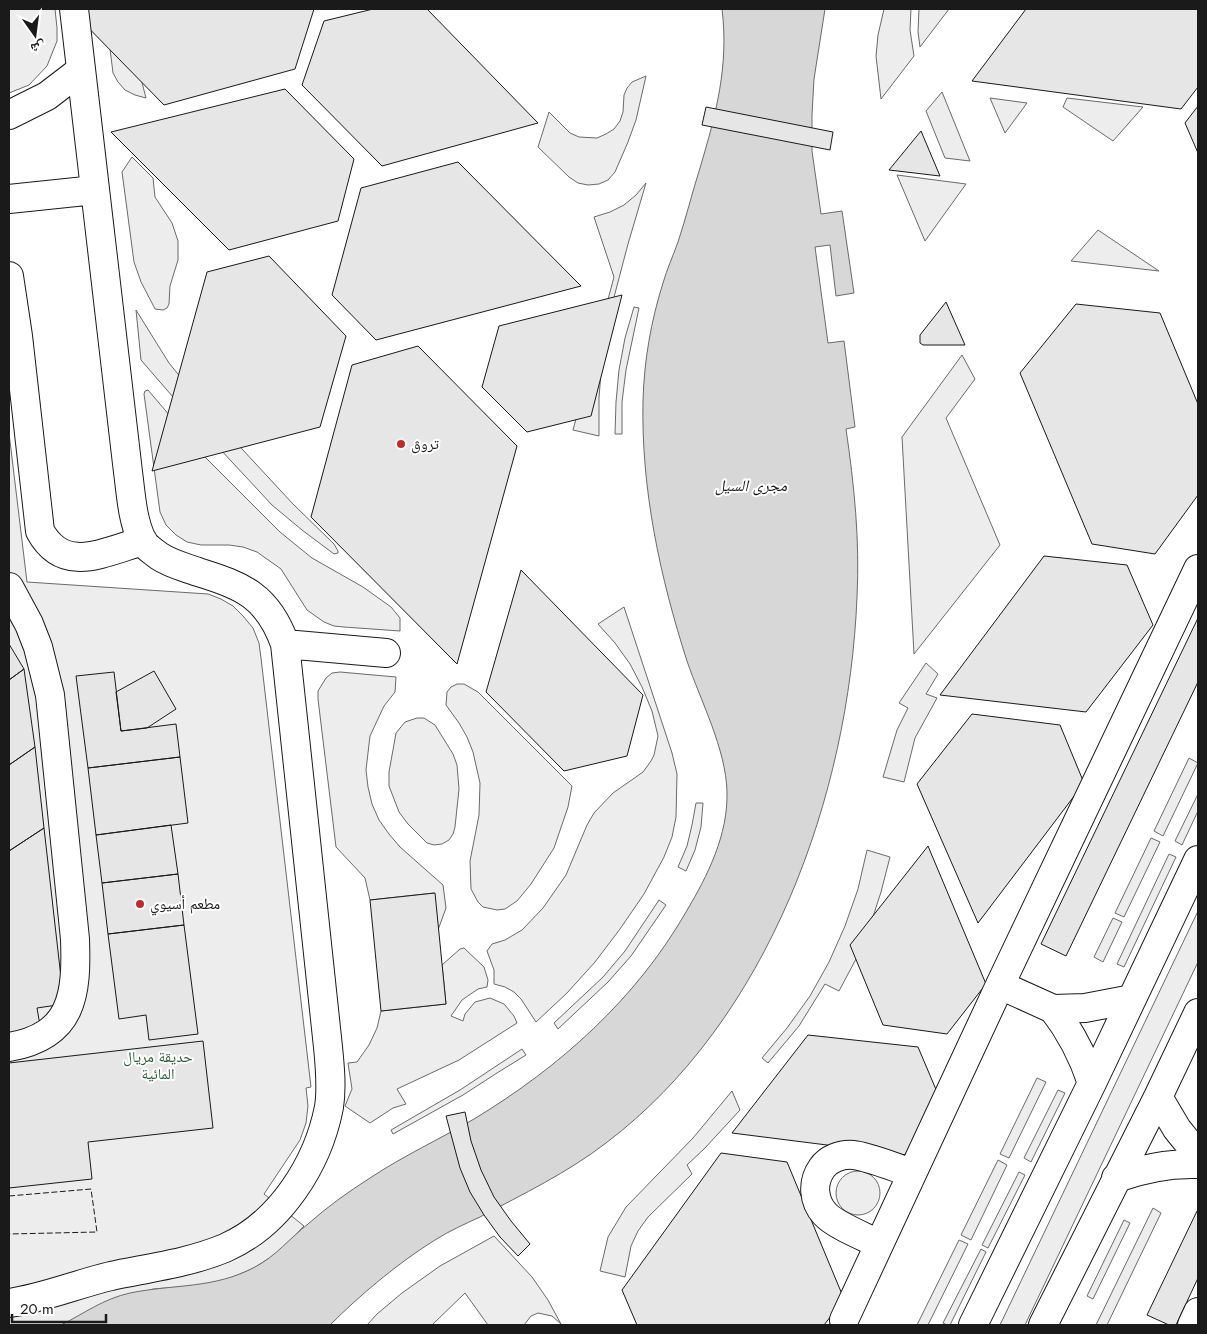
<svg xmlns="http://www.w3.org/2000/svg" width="1207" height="1334" viewBox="0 0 1207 1334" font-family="Jost,'Noto Naskh Arabic',sans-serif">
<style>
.built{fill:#ededed;stroke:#6a6a6a}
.water{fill:#d7d7d7;stroke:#6a6a6a}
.building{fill:#e6e6e6;stroke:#1a1a1a}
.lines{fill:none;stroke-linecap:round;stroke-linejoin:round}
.minor-casing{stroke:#1a1a1a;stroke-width:30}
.minor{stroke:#fff;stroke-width:28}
.fence{stroke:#1a1a1a;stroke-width:1;stroke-dasharray:6 2.5;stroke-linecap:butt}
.poi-dot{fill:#c62828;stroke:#fff;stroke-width:2}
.labels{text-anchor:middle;stroke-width:4;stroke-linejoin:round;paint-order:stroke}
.poi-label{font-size:15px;fill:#1a1a1a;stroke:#fff;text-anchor:start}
.park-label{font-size:15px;fill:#2b5a34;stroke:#fff}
.water-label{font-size:16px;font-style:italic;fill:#1a1a1a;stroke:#fff}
</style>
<rect width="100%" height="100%" fill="#fff"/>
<path class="built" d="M9,9H55L57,28V41L47,66L29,85L9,93Z
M105,9H127L136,59L146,98L135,95L125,90L118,82L113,73Z
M884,9H911L910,30L914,56L881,99L876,56L878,35Z
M919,9H949L920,47L918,32Z
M646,76L636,120L628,142L615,172L608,180L599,184L588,185L578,183L569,177L538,147L549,112L570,133L579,137L597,138L606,134L614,129L620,121L623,112L624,95L627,88L632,82Z
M942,92L970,161L945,158L926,111Z
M990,98L1027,103L1005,133Z
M1067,98L1143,107L1113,141L1063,107Z
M132,157L153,178L155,197L172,223L178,241V260L170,286L169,304L167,308L163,310L155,309L153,305L141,282L134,262L122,172Z
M897,175L966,184L925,241Z
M646,183L628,244L608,320L602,359L599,398V436L573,430L614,277L594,217L610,212L624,205L636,195Z
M1098,230L1159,271L1071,261Z
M634,307L639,308L626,370L622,402V434H615L616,402L619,370L625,338Z
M136,310L169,363L217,422L293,504L334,544L338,551V553L334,554L302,530L272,505L192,419L141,360Z
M962,355L975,379L946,418L1000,545L914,654L902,437Z
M148,390L205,457L280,532L312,558L363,587L391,607L400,618V631L344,627L334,626L324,622L307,610L281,569L257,552L243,547L229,545H201L187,542L176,535L166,525L160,512L144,394L145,391Z
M9,433L27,582L208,594L221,599L233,606L243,616L253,628L259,643L261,658L311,1087L306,1088L308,1106L306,1123L300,1140L264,1194L304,1226L280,1251L254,1268L226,1280L206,1285L153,1289L61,1325H9Z
M624,607L672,753L677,774L676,817L672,837L664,857L644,894L620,929L595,962L567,993L536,1022L521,999L514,992L505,987L494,984V970L487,951L492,944L505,940L522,930L543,908L566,875L587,825L594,813L613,793L643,772L651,761L654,755L658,736L652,711L642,687L630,664L615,643L598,624Z
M926,663L938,674L926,694L937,698L915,738L904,782L883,777L897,730L908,708L899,703Z
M340,672L396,677L395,692L384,706L370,736L366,770L368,787L372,804L379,820L389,834L400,847L443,885L446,908L438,930L434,893L370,900L365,878L336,847L318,699V691L326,678L332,673Z
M457,684H464L478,692L572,786L568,807L554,848L531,884L517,901L505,909L497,910L483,907L478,902L471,889L470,861L479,815L480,783L473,752L467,737L459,723L446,705L447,692L451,687Z
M417,718H424L435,725L453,754L457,765L459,789L455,827L453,834L449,840L442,844L434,845L427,843L408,824L399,812L389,786V772L396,733L405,722Z
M1189,758L1198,763L1163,836L1154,831Z
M1198,794V811L1182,845L1175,841Z
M696,803H703L701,827L695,850L686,871L678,867L687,846L692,825Z
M1151,838L1160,842L1124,917L1115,913Z
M867,850L890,857L881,892L870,926L856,959L839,991L825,984L799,1026L768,1063L762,1058L787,1028L810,996L829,962L845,926L858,889Z
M1169,854L1176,857L1124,967L1117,964Z
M659,900L666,905L631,956L608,982L558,1029L554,1023L603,977L625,951Z
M1198,911V962L1025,1325H1000Z
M1113,918L1122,922L1103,962L1094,957Z
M464,948L484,967L488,980L487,987L478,989L462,1000L451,1016L463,1021L465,1014L475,1002L490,998L504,1004L514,1016L517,1023L459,1060L397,1089L406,1104L393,1108L370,1123L345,1106L352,1089L348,1063L357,1062L369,1045L377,1028L381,1011L446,1004L442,965L460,949Z
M522,1049L526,1055L497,1073L463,1095L393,1134L391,1130L460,1090Z
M1037,1078L1046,1082L1009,1158L1000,1154Z
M1058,1090L1065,1093L1031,1162L1024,1158Z
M732,1091L740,1110L705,1148L687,1165L692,1174L648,1217L638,1231L631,1246L625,1277L600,1271L608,1237L626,1207L693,1138Z
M998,1160L1007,1165L971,1240L961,1235Z
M836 1193a22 22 0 1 1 44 0a22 22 0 1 1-44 0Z
M1019,1172L1025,1175L988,1248L982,1245Z
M1153,1208L1161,1213L1107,1325H1096Z
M1124,1220L1130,1223L1093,1299L1087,1296Z
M494,1236L532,1277L548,1300L561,1324L552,1316L538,1313L531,1316L524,1325H488L465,1293L432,1325H367L377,1314L402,1293L440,1266Z
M959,1240L968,1244L928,1325H917Z
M981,1249L986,1252L950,1325H947L943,1323Z"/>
<path class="water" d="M722,9H825L814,79L812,115V151L821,214L842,211L854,293L836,296L830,245L815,247L828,343L844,341L855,427L846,429C854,484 860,540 857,597C849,795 769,1020 606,1143C567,1173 523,1194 480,1217C465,1224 449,1231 435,1240C398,1263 360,1295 330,1325H61C85,1313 103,1299 130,1293C174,1284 214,1289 255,1267C276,1256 290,1238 308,1224C327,1207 348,1192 370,1178C403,1156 440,1139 474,1119C560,1067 636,999 686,912C708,875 728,835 727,792C726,749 701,702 687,661C660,577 641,489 643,401C644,361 651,321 663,283C667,269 673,256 678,242C686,218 692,193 700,168C716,114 729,66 722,9Z"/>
<path class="building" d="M70,9H314L295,69L164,105Z
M373,9H427L538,123L382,166L302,85L324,21Z
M1026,9H1198V87L1181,109L972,81Z
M285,89L354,159L338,221L229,250L111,132Z
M1198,106V153L1185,123Z
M706,107L833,132L830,150L702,125Z
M921,131L940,176L889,170Z
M458,162L581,286L376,340L332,295L361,188Z
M269,256L346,336L320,427L152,471L207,272Z
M622,295L591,416L527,432L482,387L499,326Z
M946,302L965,345H923L920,343V335Z
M1076,304L1160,313L1198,404V495L1155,554L1092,544L1020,373Z
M418,346L517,446L457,664L311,517L352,365Z
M1044,556L1127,565L1153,625L1086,712L940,695Z
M521,570L643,695L627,756L564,771L486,692Z
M1198,618V682L1066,956L1041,944Z
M9,644L24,669L9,680Z
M24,669L35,747L9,765V680Z
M154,671L176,709L147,728L121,731L116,692Z
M114,672L121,731L176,724L180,757L88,768L76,676Z
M972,714L1060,725L1084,783L978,923L917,784Z
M35,747L44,828L9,851V765Z
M180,757L188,823L96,835L88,768Z
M171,825L178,874L102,883L96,835Z
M44,828L64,1004L37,1008L41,1031L9,1035V851Z
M928,846L986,984L947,1034L883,1025L850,945Z
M178,874L184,925L108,934L102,883Z
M435,893L446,1004L381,1011L370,900Z
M184,925L198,1034L149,1040L146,1015L119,1019L108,934Z
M808,1035L918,1047L943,1106L906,1155L732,1133Z
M203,1041L213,1128L88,1142L92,1179L9,1188V1063Z
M465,1112L471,1141L481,1170L494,1197L511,1221L530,1244L518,1256L500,1237L484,1215L470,1192L460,1168L446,1116Z
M721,1153L787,1162L844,1299L824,1325H637L622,1290Z
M1197,1211L1198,1212V1278L1176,1325H1169L1147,1315Z"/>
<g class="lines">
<g class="minor-casing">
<path id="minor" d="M9,115L47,96L81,70
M9,199L95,190
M9,276L18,336L40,531C64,575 104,552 143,541
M9,587L29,624L38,647L50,695L75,939C77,995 73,1036 9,1047
M285,644L386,653
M1000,985L1053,1009L1085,1008L1132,999
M1053,1009C1071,1032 1083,1056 1092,1083
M1158,1097L1177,1129L1198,1155
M1116,1178C1144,1168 1169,1163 1198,1164
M879,1244C865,1237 835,1225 825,1214C813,1201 812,1182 822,1168C828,1159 841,1154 853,1155C867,1156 896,1168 912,1173
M9,1303C44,1298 77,1284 111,1276C149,1268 189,1263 225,1248C280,1224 318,1164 329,1107C332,1088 330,1067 328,1047L285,644C268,596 243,586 198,572C184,567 171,564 159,556C153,551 145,547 142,540C132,519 131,494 128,472L74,9
M844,1320L1000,985L1198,569
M973,1325L1092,1083L1198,860
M1043,1325L1158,1097L1198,1013
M1192,1325L1198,1312"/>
</g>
<use href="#minor" class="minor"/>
<path class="fence" d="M9,1196L91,1189L97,1232L9,1234"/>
</g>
<g class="poi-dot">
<circle cx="401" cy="444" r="5"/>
<circle cx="140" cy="904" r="5"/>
</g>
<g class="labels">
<g class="poi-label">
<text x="411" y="449">تروڨ</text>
<text x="150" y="909">مطعم أسيوي</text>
</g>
<g class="park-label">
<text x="158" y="1062">حديقة مريال<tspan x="158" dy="17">المائية</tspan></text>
</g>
<g class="water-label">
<text x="751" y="491">مجرى السيل</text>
</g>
</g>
<rect width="1207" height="1334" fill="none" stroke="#1a1a1a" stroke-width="20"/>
<g transform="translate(35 35) rotate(166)" stroke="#ffffff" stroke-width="4" paint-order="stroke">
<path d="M0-4L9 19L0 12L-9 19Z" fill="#1a1a1a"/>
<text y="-8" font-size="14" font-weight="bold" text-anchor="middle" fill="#1a1a1a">ش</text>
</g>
<path d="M12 1314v8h94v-8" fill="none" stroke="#1a1a1a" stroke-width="2.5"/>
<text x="20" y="1314" font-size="15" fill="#1a1a1a" stroke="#ffffff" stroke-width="4" paint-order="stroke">20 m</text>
</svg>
